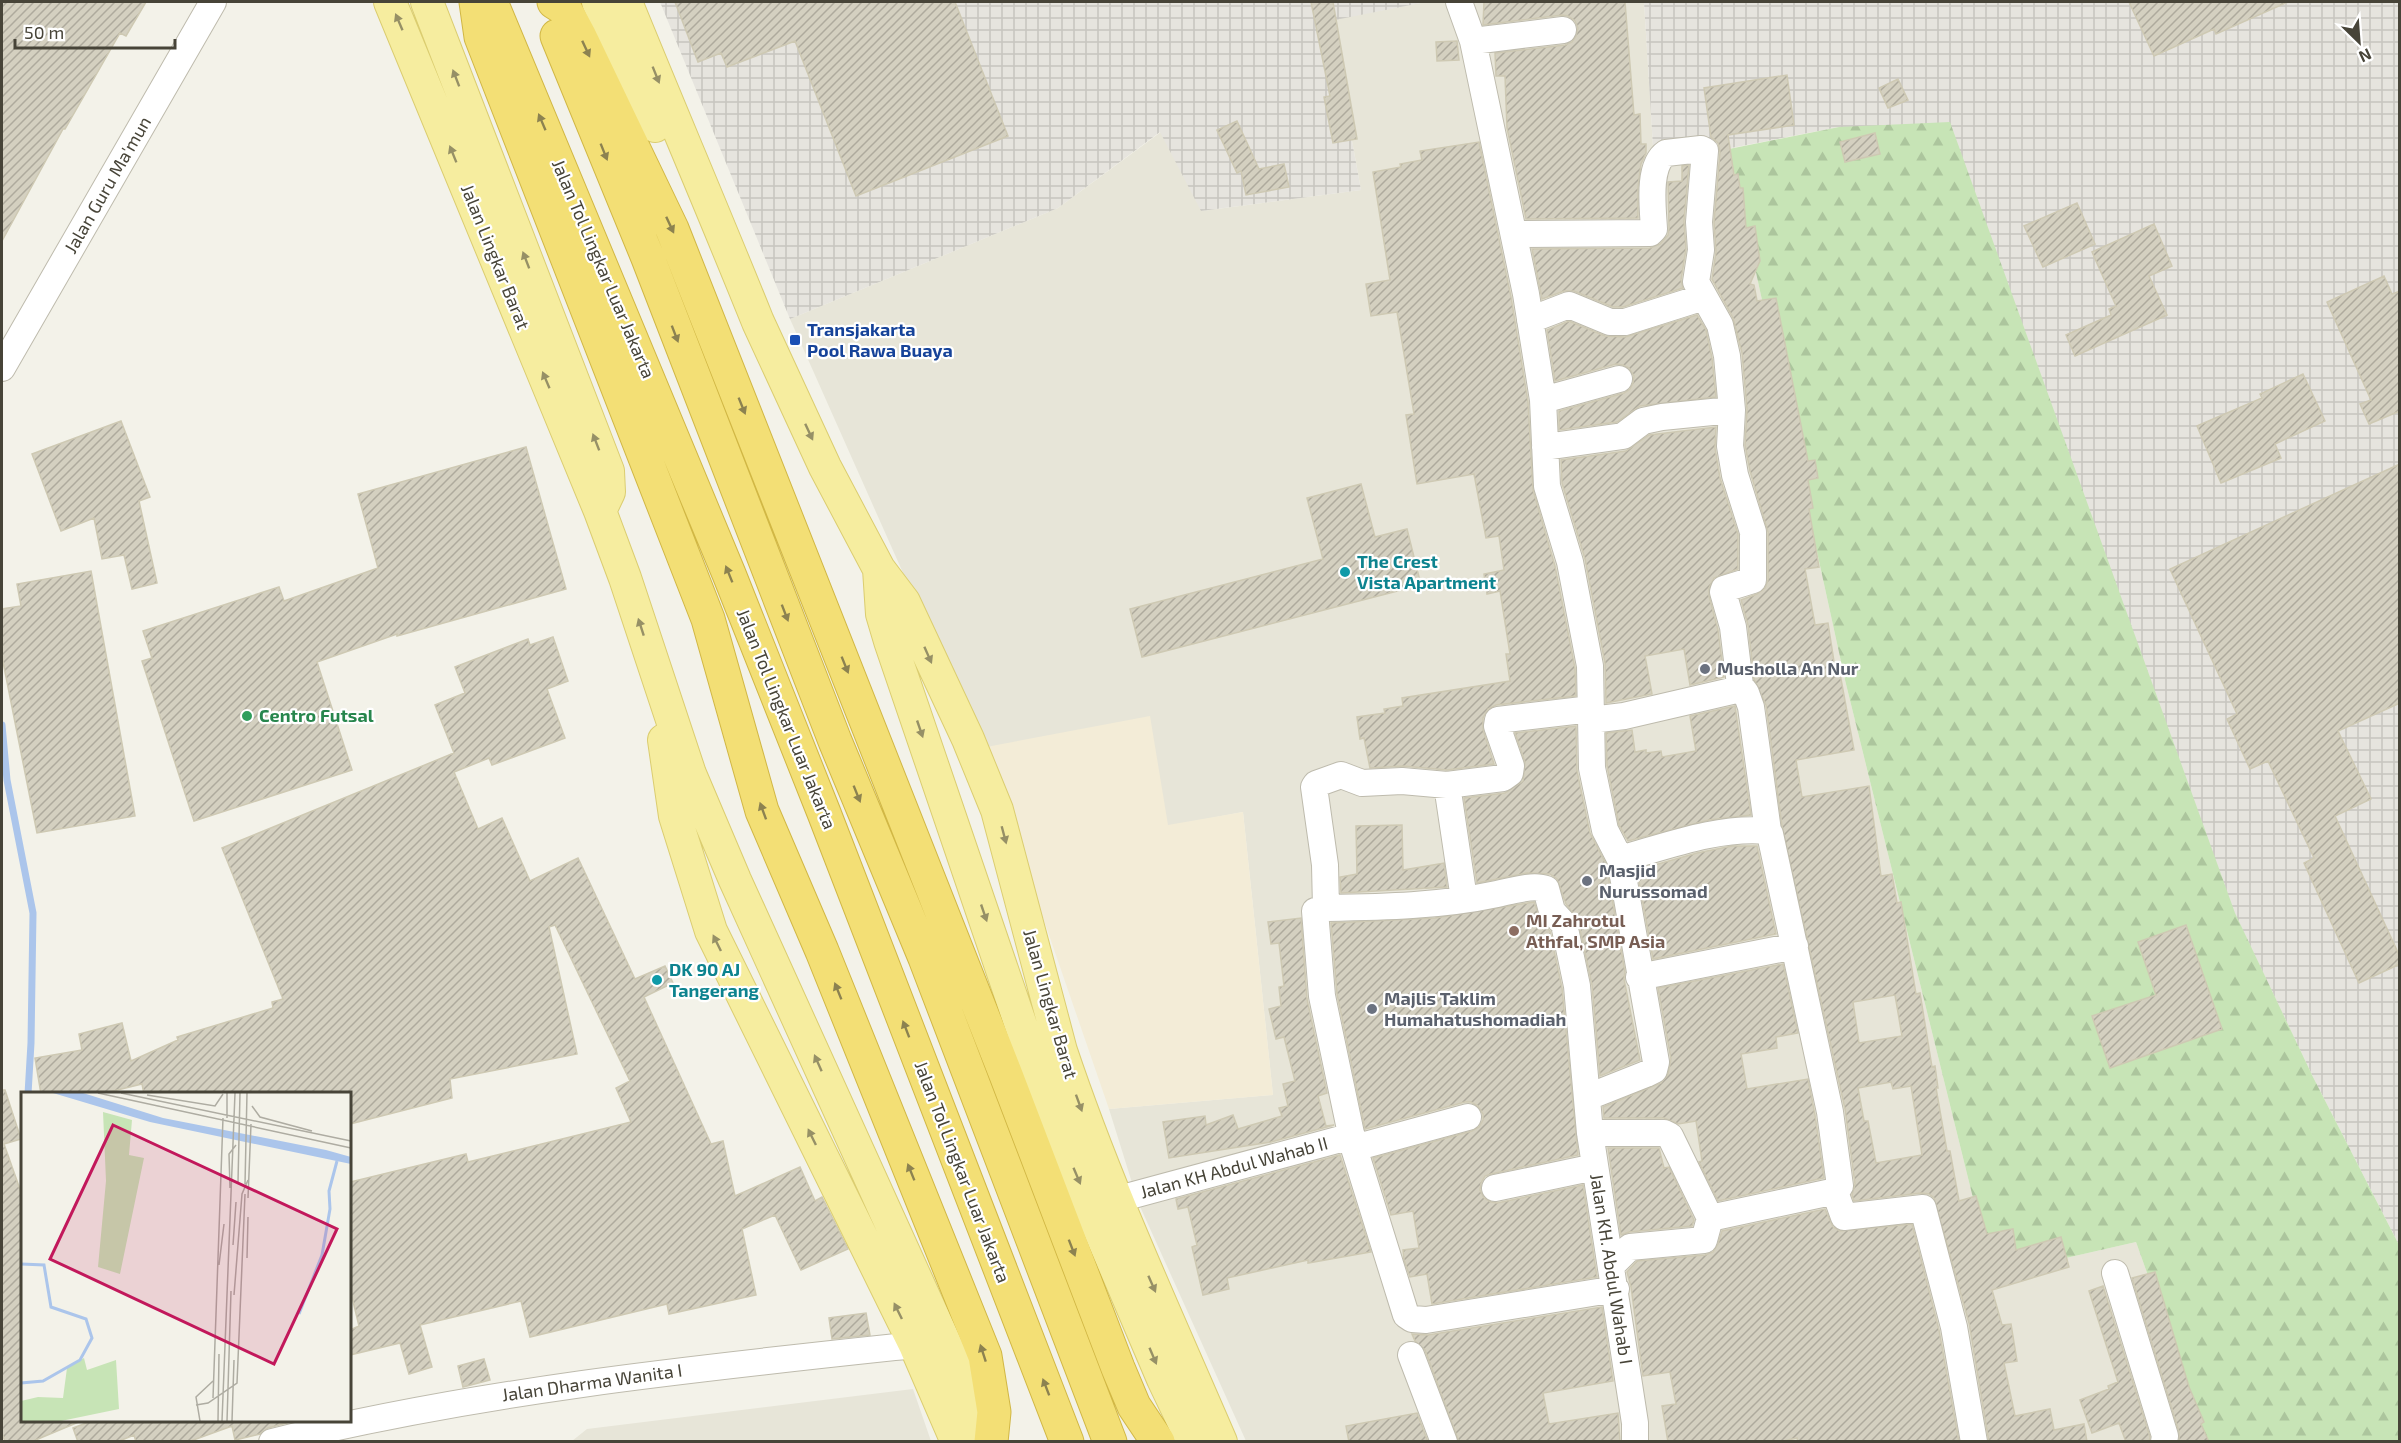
<svg xmlns="http://www.w3.org/2000/svg" width="2401" height="1443" viewBox="0 0 2401 1443" font-family="'Exo 2',sans-serif">
<style>
.residential{fill:#e7e5d8}
.commercial{fill:#f3ecd7}
.industrial{fill:url(#industrial-grid)}
.forest{fill:url(#forest-firs)}
.lines{fill:none;stroke-linecap:round;stroke-linejoin:round}
.stream{stroke:#abc5eb;stroke-width:7}
.building{fill:url(#building-hatch);stroke:#cec9b3;stroke-width:1.5;fill-rule:evenodd}
.minor-casing{stroke:#bebbad;stroke-width:28}
.major-casing{stroke:#dbcd70;stroke-width:34}
.highway-casing{stroke:#d1b745;stroke-width:35}
.minor{stroke:#fff;stroke-width:26}
.major{stroke:#f6ed9f;stroke-width:32}
.highway{stroke:#f3df75;stroke-width:33}
.oneway{fill:#969066}
.oneway2{fill:#8c8250}
.transit-dot{fill:#1a4fb4;stroke:#fff;stroke-width:2}
.culture-dot{fill:#0f9aa8;stroke:#fff;stroke-width:2}
.worship-dot{fill:#6b7280;stroke:#fff;stroke-width:2}
.leisure-dot{fill:#2e9e5b;stroke:#fff;stroke-width:2}
.education-dot{fill:#8d6e63;stroke:#fff;stroke-width:2}
.labels{text-anchor:middle;stroke-width:4.5;stroke-linejoin:round;paint-order:stroke}
.street-label{font-size:18px;fill:#474438;stroke:#fff}
.transit-label{font-size:18px;font-weight:bold;fill:#164399;stroke:#fff;text-anchor:start}
.culture-label{font-size:18px;font-weight:bold;fill:#0d838f;stroke:#fff;text-anchor:start}
.worship-label{font-size:18px;font-weight:bold;fill:#5b616d;stroke:#fff;text-anchor:start}
.leisure-label{font-size:18px;font-weight:bold;fill:#27864d;stroke:#fff;text-anchor:start}
.education-label{font-size:18px;font-weight:bold;fill:#785e54;stroke:#fff;text-anchor:start}
.inset-river{fill:none;stroke:#abc5eb;stroke-width:3}
.inset-road{fill:none;stroke:#aeaca2;stroke-width:1.5}
.view{fill:#c2185b;fill-opacity:0.15;stroke:#c2185b;stroke-width:3}
.inset-edge{fill:none;stroke:#474438;stroke-width:3}
</style>
<defs>
<pattern id="industrial-grid" width="8" height="8" patternUnits="userSpaceOnUse" patternTransform="scale(1.5)"><rect width="8" height="8" fill="#e6e4de"/><path d="M0 4h8M4 0v8" fill="none" stroke="#c7c5bf"/></pattern>
<pattern id="forest-firs" width="22" height="20" patternUnits="userSpaceOnUse" patternTransform="scale(1.5)"><rect width="22" height="20" fill="#c7e4b6"/><path d="M5 1l3.5 6h-7zM16 11l3.5 6h-7z" fill="#acc59d"/></pattern>
<pattern id="building-hatch" width="6" height="6" patternUnits="userSpaceOnUse" patternTransform="scale(1.5)"><rect width="6" height="6" fill="#d4d0c0"/><path d="M-1 1l2-2M0 6l6-6M5 7l2-2" fill="none" stroke="#aeaa9d"/></pattern>
</defs>
<rect width="100%" height="100%" fill="#f3f2e9"/>
<path class="residential" d="M1426,2H1644L1654,163L1729,149L1845,680L1992,1275L2136,1242L2207,1441H1246L1138,1202L1109,1109L1273,1095L1243,812L1168,826L981,748L790,319L1058,208L1161,132L1202,211L1361,190L1330,20Z
M913,1389L931,1441H572L587,1429Z"/>
<path class="commercial" d="M1150,716L1168,825L1243,812L1273,1095L1109,1109L997,784L981,748Z"/>
<path class="industrial" d="M660,2H1426L1330,21L1361,190L1201,211L1160,132L1058,208L790,319Z
M1644,2H2399V1245L2313,1077L2235,914L1839,127L1654,163Z"/>
<path class="forest" d="M1950,122L2235,913L2313,1077L2399,1245V1441H2207L2136,1242L1992,1275L1845,680L1729,149L1839,127Z"/>
<g class="lines">
<path class="stream" d="M2,725L7,780L33,913L31,1043L28,1094"/>
</g>
<path class="building" d="M2,2H146L126,36L120,33L65,129H63L2,241Z
M675,2H955L1008,136L856,196L795,41L727,67L721,53L698,62Z
M1311,2H1333L1357,139L1333,143L1324,97L1330,96Z
M1484,2H1625L1634,115L1640,114L1641,144H1646V153L1641,164L1638,187V218L1526,219L1507,128L1505,76H1496L1495,53L1565,45L1572,42L1576,36L1578,28L1575,21L1568,16L1562,15L1483,25Z
M2129,2H2288L2216,34L2214,29L2154,56Z
M1457,41L1459,60L1437,61L1436,42Z
M1787,75L1794,125L1728,135L1734,175L1738,174L1740,188H1743L1746,228L1755,226L1760,261L1750,284L1754,285L1757,301L1776,298L1808,461L1815,460L1818,478L1808,480L1813,508L1809,509L1819,567L1805,569L1815,625L1828,623L1835,668H1839L1854,750L1796,760L1802,797L1869,786L1881,876L1892,874L1897,903L1901,902L1916,994L1920,993L1932,1067L1935,1066L1938,1088H1936L1947,1151H1950L1959,1201L1976,1196L1987,1234L2013,1229L2016,1250L2061,1237L2069,1267L1992,1290L2002,1325L2011,1324L2017,1361L2004,1363L2015,1416L2050,1409L2054,1430L2084,1424L2087,1442H1989L1969,1323L1934,1198L1929,1194L1921,1193L1854,1201L1852,1195L1855,1184L1845,1109L1782,826L1766,705L1754,679L1748,625L1741,600L1757,594L1765,588L1768,580V532L1750,471L1745,445L1747,409L1742,353L1733,318L1712,279L1716,252L1714,222L1720,152L1718,143L1711,137L1704,88ZM1895,995L1902,1036L1859,1043L1853,1002ZM1891,1082L1893,1089L1911,1086L1922,1155L1876,1163L1868,1121H1864L1858,1088Z
M1898,79L1908,100L1888,108L1879,88Z
M1237,121L1259,169L1284,164L1289,187L1246,195L1241,171L1237,173L1217,130Z
M1875,133L1880,154L1845,162L1840,142Z
M1479,142L1511,297L1528,402L1533,490L1555,566L1575,668L1576,696L1496,705L1488,709L1483,718V730L1494,764L1447,770L1403,766L1370,768L1364,738L1360,739L1357,717L1385,713L1384,709L1403,706L1402,698L1510,681L1506,654H1510L1500,591L1487,594L1484,574L1504,570L1499,536L1486,538L1474,474L1417,484L1406,415L1414,414L1397,312L1371,316L1366,284L1390,280L1373,172L1401,167L1400,164L1422,160L1420,151Z
M1689,165L1684,221L1686,249L1681,280L1683,288L1623,307H1613L1574,291H1564L1542,299L1532,249L1650,248L1660,244L1668,235L1669,229L1668,182L1682,181V166Z
M2077,203L2095,244L2043,267L2024,226Z
M2154,224L2172,266L2149,276L2167,315L2075,356L2066,335L2111,315L2109,309L2116,306L2092,252Z
M2384,276L2392,294L2400,291V411L2369,424L2360,404L2371,400L2327,302Z
M1697,315L1706,330L1712,358L1716,397L1640,406L1617,422L1559,430V411L1624,393L1630,389L1633,383L1634,376L1629,368L1623,365L1616,364L1555,381L1547,330L1569,321L1605,336L1625,337Z
M2303,374L2325,421L2275,444L2281,458L2221,483L2197,426L2262,398L2260,394Z
M121,421L150,497L139,501L157,583L132,589L124,555L102,559L94,518L61,531L32,454Z
M1716,427L1715,448L1720,478L1738,534V569L1714,578L1709,588V596L1718,630L1724,677L1690,685L1684,649L1645,656L1652,694L1606,703L1605,663L1585,559L1562,483L1561,460L1626,451L1649,435Z
M526,447L566,589L397,636V634L317,662L352,770L194,821L142,661L152,658L143,631L279,587L284,601L378,568L358,494Z
M2400,464V703L2338,731L2371,799L2335,816L2400,957V964L2359,983L2304,863L2314,858L2268,761L2250,769L2227,719L2237,714L2170,569Z
M1361,484L1375,537L1407,529L1421,585L1142,657L1130,609L1323,559L1307,498Z
M91,571L135,816L37,833L2,657V609L21,606L17,584Z
M553,637L568,681L547,689L565,738L492,765L489,758L454,772L478,829L502,818L530,881L578,858L635,979L665,966L673,983L644,997L711,1144L723,1141L735,1196L800,1167L815,1201L822,1197L848,1249L801,1270L775,1215L742,1229L756,1295L669,1314L667,1304L530,1337L521,1301L420,1325L432,1367L409,1374L400,1343L350,1355V1330L359,1326L350,1289V1182L466,1154L468,1162L631,1122L616,1088L630,1081L555,925L549,927L577,1054L450,1079L452,1098L350,1124V1094H144L142,1084L101,1094H41L35,1058L82,1050L79,1034L122,1023L131,1061L178,1040L177,1037L273,1008L272,1002L283,999L222,848L454,753L435,705L465,693L455,667L528,639L530,645Z
M1735,706L1751,815L1709,820L1628,841L1619,825L1607,766L1606,733L1632,730L1635,752L1646,750V753L1661,751L1662,757L1696,751L1690,716Z
M1576,726L1577,771L1590,833L1606,864L1625,972L1624,979L1640,1060L1600,1076L1592,985L1578,920L1566,904L1557,879L1550,874L1527,873L1477,883L1464,798L1505,793L1523,781L1525,762L1515,733Z
M1402,825L1403,870L1444,863L1447,887L1341,893L1340,877L1357,874L1356,826Z
M1732,846H1757L1776,934L1653,959L1637,870L1697,853Z
M1534,902L1541,921L1550,931L1562,988L1578,1155L1491,1174L1485,1176L1481,1183L1480,1190L1484,1198L1491,1202L1497,1203L1583,1185L1597,1277L1432,1304L1427,1274L1410,1277L1404,1260L1403,1250L1419,1248L1413,1211L1391,1215L1373,1158L1472,1131L1479,1127L1483,1120V1114L1478,1106L1471,1102H1465L1365,1129L1337,994L1331,923L1435,918Z
M1301,918L1307,999L1327,1093L1318,1096L1326,1126L1334,1125L1271,1142L1169,1158L1163,1122L1205,1116L1206,1125L1233,1115L1238,1129L1282,1116L1279,1108L1288,1106L1283,1084L1295,1081L1284,1037L1276,1039L1269,1009L1281,1006L1279,987L1284,986L1279,943L1271,944L1268,922Z
M2186,925L2222,1029L2110,1068L2092,1016L2156,995L2138,942Z
M1783,964L1798,1033L1776,1037L1777,1048L1741,1054L1747,1089L1808,1079L1815,1115L1824,1178L1718,1201L1699,1162L1702,1161L1696,1121L1678,1124L1664,1118H1604L1603,1107L1661,1083L1668,1074L1671,1059L1658,988Z
M2,1090H5L21,1139L4,1144L22,1195V1420L81,1421L31,1442H5L2,1433Z
M1608,1148H1659L1664,1168L1669,1167L1694,1220L1692,1226L1629,1232L1621,1235Z
M1340,1155L1371,1252L1308,1263V1260L1227,1278L1229,1289L1203,1295L1192,1247L1197,1245L1188,1207L1178,1209L1176,1199Z
M1825,1209L1833,1227L1840,1231L1912,1224L1939,1330L1959,1442H1798L1797,1438L1779,1442H1668L1662,1406L1676,1404L1670,1372L1643,1376L1631,1287L1627,1272L1637,1261L1705,1255L1713,1252L1718,1244L1722,1231Z
M2155,1272L2189,1387L2204,1422L2201,1424L2209,1442H2179V1432L2132,1278Z
M2103,1286L2150,1437L2149,1442H2126L2119,1423L2092,1433L2080,1400L2109,1389L2108,1386L2118,1382L2089,1291Z
M1602,1307L1613,1381L1543,1393L1549,1424L1618,1413L1620,1442H1459L1425,1350L1415,1341L1412,1334L1428,1335Z
M866,1313L870,1335L832,1339L829,1318Z
M484,1359L490,1380L463,1387L458,1366Z
M1417,1413L1428,1442H1349L1346,1426Z
M94,1420H287V1423L268,1428L260,1434L235,1440L232,1426L188,1442H136L134,1435L117,1442H78L73,1428Z"/>
<g class="lines">
<g class="minor-casing">
<path id="minor" d="M1459,2L1473,41L1526,294L1543,400L1547,486L1570,562L1590,666L1592,768L1605,830L1620,859L1656,1062L1654,1070L1646,1074L1588,1097
M1473,41L1563,30
M1514,234L1650,233L1654,229C1653,209 1647,166 1666,153L1701,149L1705,151L1699,222L1701,250L1696,282L1720,325L1727,356L1732,410L1730,446L1735,475L1753,532V580L1724,589L1723,592L1733,627L1740,685L1746,693L1751,707L1768,831
M1530,320L1569,305L1610,322H1625L1704,297
M2,368L213,2
M1543,400L1619,379
M1545,447L1623,436L1643,421L1662,417L1732,410
M1591,720L1624,716L1736,690L1740,685
M1447,785L1503,778L1510,773L1511,766L1497,726L1498,720L1591,709
M1326,908L1325,865L1314,787L1316,784L1341,775L1362,783L1402,781L1447,785L1464,899
M1639,977L1795,946
M1590,1133H1664L1670,1136L1710,1218
M1354,1148L1468,1117
M1495,1188L1595,1167
M1835,1192L1844,1217L1923,1208L1954,1327L1974,1442
M1115,1200L1352,1136
M1612,1265L1630,1247L1704,1240L1710,1218L1836,1191L1840,1186L1830,1112L1770,834L1768,831C1719,826 1667,846 1620,859
M2115,1273L2165,1436L2164,1442
M1616,1289L1426,1320L1412,1319L1406,1315L1354,1148L1322,996L1315,911L1326,908C1383,907 1441,906 1497,894C1511,891 1533,884 1546,889L1552,911L1564,924L1577,986L1590,1133L1635,1423V1442
M1411,1355L1444,1442
M272,1442C483,1390 699,1368 915,1345"/>
</g>
<g class="major-casing">
<path id="major" d="M390,2L600,511L625,578L690,774L735,880L990,1442
M427,2L608,471L609,492L600,511
M598,2L655,126
M626,2C669,108 715,215 758,322L825,467L879,569L904,602L968,739L997,810L1061,1051C1106,1185 1165,1312 1221,1442
M879,569L882,614L890,641L1056,1128L1163,1379L1193,1442
M664,740L675,816L711,931L915,1345L957,1442"/>
</g>
<g class="highway-casing">
<path id="highway" d="M476,2L481,37L708,619L762,811L822,951L985,1356L994,1412L991,1442
M491,2L729,574L824,813L1067,1442
M554,2L565,9L579,35L672,229L1006,1075L1118,1368L1134,1406L1158,1442
M557,36L648,258L835,741L925,958L1110,1442"/>
</g>
<use href="#minor" class="minor"/>
<use href="#major" class="major"/>
<use href="#highway" class="highway"/>
</g>
<defs><path id="oneway-solid" d="M-6-.8H1V-3.2L6.5 0L1 3.2V.8H-6Z" transform="scale(1.5)"/></defs>
<g class="oneway">
<use href="#oneway-solid" transform="translate(399 22) rotate(-113)"/>
<use href="#oneway-solid" transform="translate(656 75) rotate(68)"/>
<use href="#oneway-solid" transform="translate(456 78) rotate(-111)"/>
<use href="#oneway-solid" transform="translate(453 154) rotate(-112)"/>
<use href="#oneway-solid" transform="translate(526 260) rotate(-111)"/>
<use href="#oneway-solid" transform="translate(546 380) rotate(-113)"/>
<use href="#oneway-solid" transform="translate(809 432) rotate(65)"/>
<use href="#oneway-solid" transform="translate(596 442) rotate(-111)"/>
<use href="#oneway-solid" transform="translate(641 627) rotate(-108)"/>
<use href="#oneway-solid" transform="translate(928 655) rotate(66)"/>
<use href="#oneway-solid" transform="translate(920 729) rotate(71)"/>
<use href="#oneway-solid" transform="translate(1004 835) rotate(75)"/>
<use href="#oneway-solid" transform="translate(984 913) rotate(71)"/>
<use href="#oneway-solid" transform="translate(717 943) rotate(-116)"/>
<use href="#oneway-solid" transform="translate(818 1063) rotate(-114)"/>
<use href="#oneway-solid" transform="translate(1079 1103) rotate(70)"/>
<use href="#oneway-solid" transform="translate(812 1137) rotate(-116)"/>
<use href="#oneway-solid" transform="translate(1077 1176) rotate(67)"/>
<use href="#oneway-solid" transform="translate(1152 1284) rotate(66)"/>
<use href="#oneway-solid" transform="translate(898 1311) rotate(-116)"/>
<use href="#oneway-solid" transform="translate(1153 1356) rotate(67)"/>
</g>
<g class="oneway2">
<use href="#oneway-solid" transform="translate(586 49) rotate(65)"/>
<use href="#oneway-solid" transform="translate(542 122) rotate(-113)"/>
<use href="#oneway-solid" transform="translate(604 152) rotate(68)"/>
<use href="#oneway-solid" transform="translate(670 225) rotate(65)"/>
<use href="#oneway-solid" transform="translate(675 334) rotate(69)"/>
<use href="#oneway-solid" transform="translate(742 406) rotate(68)"/>
<use href="#oneway-solid" transform="translate(729 574) rotate(-112)"/>
<use href="#oneway-solid" transform="translate(785 613) rotate(69)"/>
<use href="#oneway-solid" transform="translate(845 665) rotate(68)"/>
<use href="#oneway-solid" transform="translate(857 794) rotate(68)"/>
<use href="#oneway-solid" transform="translate(763 811) rotate(-110)"/>
<use href="#oneway-solid" transform="translate(838 991) rotate(-112)"/>
<use href="#oneway-solid" transform="translate(906 1029) rotate(-111)"/>
<use href="#oneway-solid" transform="translate(911 1172) rotate(-112)"/>
<use href="#oneway-solid" transform="translate(1072 1248) rotate(69)"/>
<use href="#oneway-solid" transform="translate(983 1353) rotate(-108)"/>
<use href="#oneway-solid" transform="translate(1046 1387) rotate(-111)"/>
</g>
<rect class="transit-dot" x="789" y="334" width="12" height="12" rx="3"/>
<g class="culture-dot">
<circle cx="1345" cy="572" r="6"/>
<circle cx="657" cy="980" r="6"/>
</g>
<g class="worship-dot">
<circle cx="1705" cy="669" r="6"/>
<circle cx="1587" cy="881" r="6"/>
<circle cx="1372" cy="1009" r="6"/>
</g>
<circle class="leisure-dot" cx="247" cy="716" r="6"/>
<circle class="education-dot" cx="1514" cy="931" r="6"/>
<g class="labels">
<g class="street-label">
<text transform="translate(108 185) rotate(-60)" y="6">Jalan Guru Ma'mun</text>
<text transform="translate(495 257) rotate(68)" y="6">Jalan Lingkar Barat</text>
<text transform="translate(603 269) rotate(67)" y="6">Jalan Tol Lingkar Luar Jakarta</text>
<text transform="translate(786 719) rotate(68)" y="6">Jalan Tol Lingkar Luar Jakarta</text>
<text transform="translate(1050 1004) rotate(74)" y="6">Jalan Lingkar Barat</text>
<text transform="translate(1234 1168) rotate(-15)" y="6">Jalan KH Abdul Wahab II</text>
<text transform="translate(962 1172) rotate(69)" y="6">Jalan Tol Lingkar Luar Jakarta</text>
<text transform="translate(1611 1269) rotate(81)" y="6">Jalan KH. Abdul Wahab I</text>
<text transform="translate(592 1383) rotate(-8)" y="6">Jalan Dharma Wanita I</text>
</g>
<g class="transit-label">
<text x="807" y="336">Transjakarta<tspan x="807" dy="21">Pool Rawa Buaya</tspan></text>
</g>
<g class="culture-label">
<text x="1357" y="568">The Crest<tspan x="1357" dy="21">Vista Apartment</tspan></text>
<text x="669" y="976">DK 90 AJ<tspan x="669" dy="21">Tangerang</tspan></text>
</g>
<g class="worship-label">
<text x="1717" y="675">Musholla An Nur</text>
<text x="1599" y="877">Masjid<tspan x="1599" dy="21">Nurussomad</tspan></text>
<text x="1384" y="1005">Majlis Taklim<tspan x="1384" dy="21">Humahatushomadiah</tspan></text>
</g>
<g class="leisure-label">
<text x="259" y="722">Centro Futsal</text>
</g>
<g class="education-label">
<text x="1526" y="927">MI Zahrotul<tspan x="1526" dy="21">Athfal, SMP Asia</tspan></text>
</g>
</g>
<g transform="translate(21 1092)">
<rect width="330" height="330" fill="#f3f2e9"/>
<path d="M63,266L66,278L95,268L98,317L40,329H0V309L17,305L42,306L46,276Z" fill="#c7e4b6"/>
<path d="M82,20L111,28L108,63L123,66L99,182L77,175L85,89Z" fill="#c7e4b6"/>
<path d="M32,1H62L142,26L305,58L330,65V72L129,30Z" fill="#abc5eb"/>
<path class="inset-river" d="M0,172L23,173L30,215L65,227L71,246L59,268L22,289L0,291M278,222L301,163L309,117L308,99L316,69"/>
<path class="inset-road" d="M77,1L330,56M100,1L330,49M206,1V26M126,3L194,14L202,2M231,14L239,25L291,39M217,90L219,1M224,92L226,1M209,96L208,62L215,53M227,106L230,32M212,153L215,110M226,166L227,125M198,173L203,132M213,203L221,102L227,88M192,306L202,26M175,313L187,311L216,291L224,102M179,329L175,305L192,289M197,329L198,262M201,329L214,1M206,329L210,199M211,329L213,268"/>
<path class="view" d="M92,33L316,137L253,272L29,167Z"/>
<rect width="330" height="330" class="inset-edge"/>
</g>
<rect width="2401" height="1443" fill="none" stroke="#474438" stroke-width="6"/>
<g transform="translate(2359 42) rotate(155)" stroke="#ffffff" stroke-width="4.5" paint-order="stroke">
<path d="M0-4.5L10 22L0 15L-10 22Z" fill="#474438"/>
<text y="-9" font-size="16" font-weight="bold" text-anchor="middle" fill="#474438">N</text>
</g>
<path d="M15 39v9h160v-9" fill="none" stroke="#474438" stroke-width="3"/>
<text x="24" y="39" font-size="18" fill="#474438" stroke="#ffffff" stroke-width="4.5" paint-order="stroke">50 m</text>
</svg>
